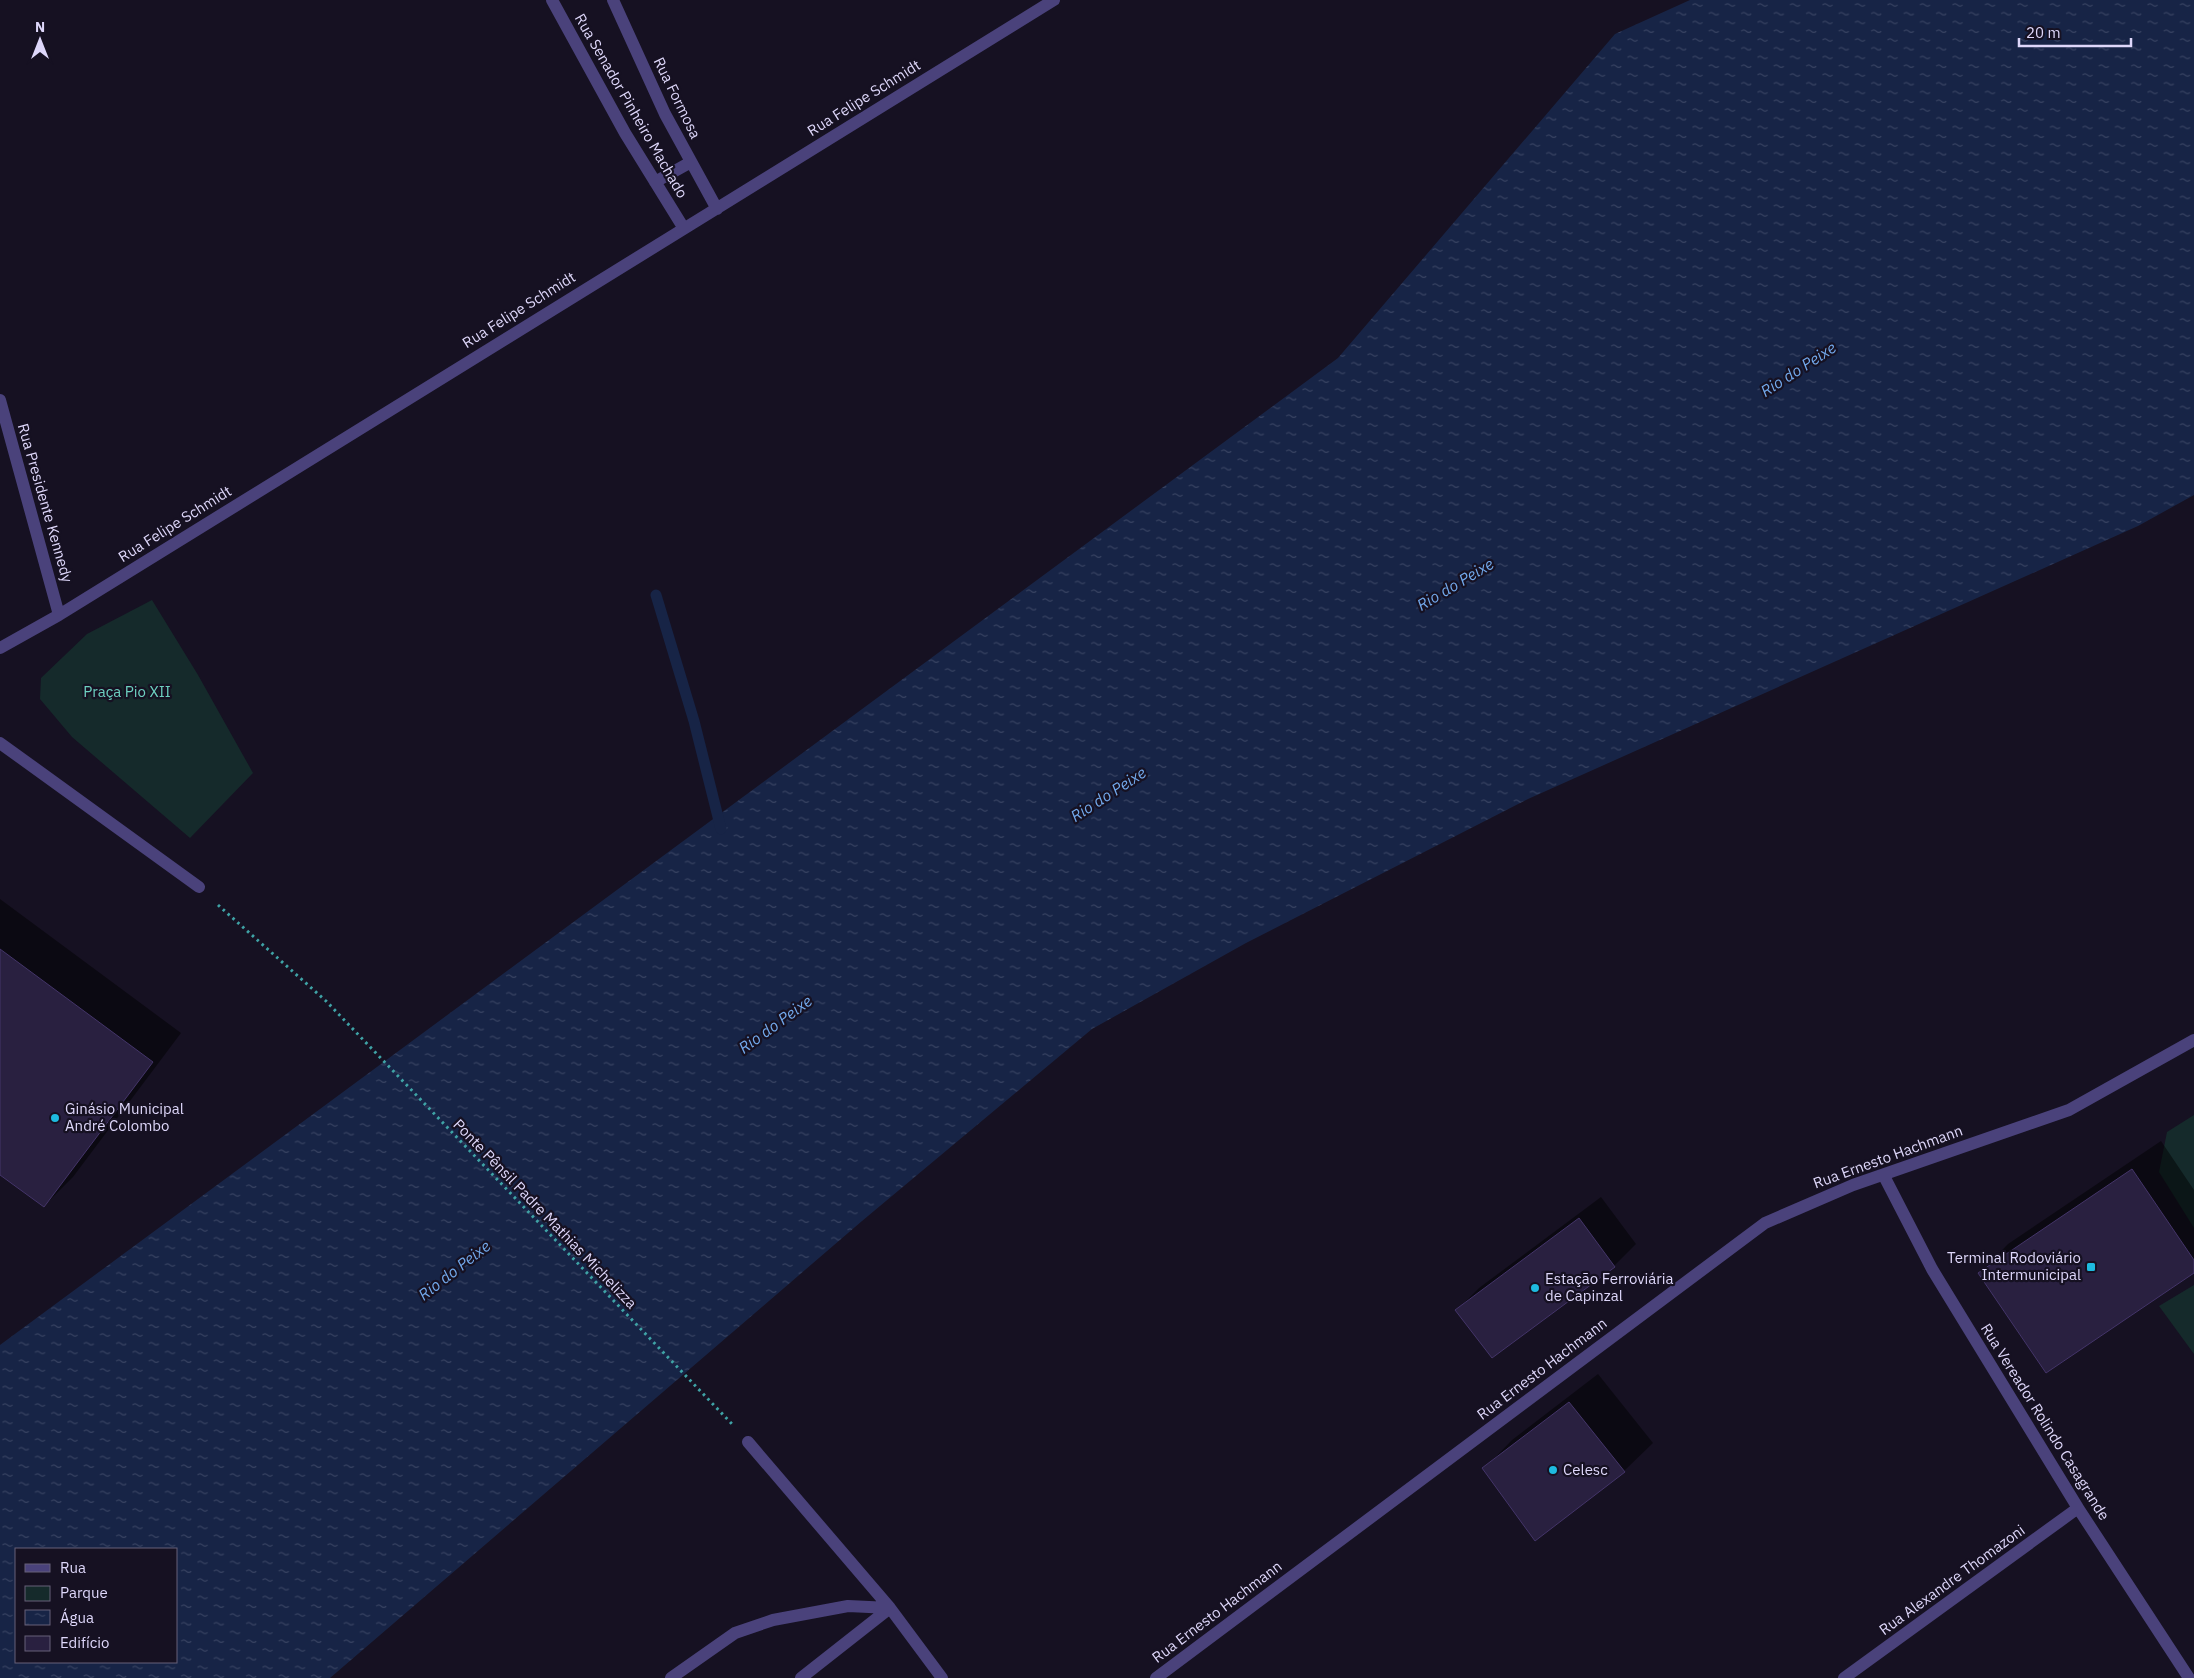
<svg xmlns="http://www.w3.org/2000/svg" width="2194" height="1678" viewBox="0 0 2194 1678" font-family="'IBM Plex Sans',sans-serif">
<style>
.park{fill:#152a2b}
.water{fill:url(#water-ripples);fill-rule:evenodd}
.shadow{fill:#0007}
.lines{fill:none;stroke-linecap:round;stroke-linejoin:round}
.stream{stroke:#172446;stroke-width:11}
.building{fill:#292040;stroke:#443569}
.path{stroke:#3fa3a6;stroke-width:3;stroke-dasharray:2.5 4;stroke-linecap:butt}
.minor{stroke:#4a427b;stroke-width:12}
.poi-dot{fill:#1ebadf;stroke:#161122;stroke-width:2}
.labels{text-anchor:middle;stroke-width:4.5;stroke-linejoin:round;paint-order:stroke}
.street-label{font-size:15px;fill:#ded7fa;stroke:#161122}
.park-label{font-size:15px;fill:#6dd0c0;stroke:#161122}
.poi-label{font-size:15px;fill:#ded7fa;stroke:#161122;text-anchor:start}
.water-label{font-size:16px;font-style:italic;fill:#73a9ec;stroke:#161122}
</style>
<defs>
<pattern id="water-ripples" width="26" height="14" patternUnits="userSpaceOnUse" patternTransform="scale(1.25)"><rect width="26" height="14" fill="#172446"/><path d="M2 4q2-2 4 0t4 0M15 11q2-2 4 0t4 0" fill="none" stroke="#384362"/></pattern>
</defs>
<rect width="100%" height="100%" fill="#161122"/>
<path class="park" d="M152,600L198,675L253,773L190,838L72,737L40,699L41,678L87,634Z
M2194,1115V1228L2159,1172L2167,1132Z
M2194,1285V1354L2159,1306Z"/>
<path class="water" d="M1690,0H2194V495L2138,526L1528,799L1246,943L1092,1029L862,1221L330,1678H0V1345L1338,358L1615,34ZM16,1549H176V1662H16Z"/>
<path class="shadow" d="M0,899L181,1033L73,1177L44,1206L0,1173Z
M2161,1141L2194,1190V1272L1980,1273L2008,1244Z
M1601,1197L1636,1244L1614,1266L1492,1357L1457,1310L1479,1288Z
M1598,1374L1653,1443L1624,1471L1484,1469L1512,1440Z"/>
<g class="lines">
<path class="stream" d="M656,595L694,721L721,829"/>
</g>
<path class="building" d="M0,949L153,1062L44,1207L0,1175Z
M2132,1169L2194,1260V1273L2046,1373L1978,1273Z
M1579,1218L1615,1267L1492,1358L1455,1310Z
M1569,1402L1625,1472L1535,1541L1482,1468Z"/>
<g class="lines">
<path class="path" d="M218,905L326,1001L732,1424"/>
<path class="minor" d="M552,0L625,133L683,227
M613,0L665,114L717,209
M655,182L691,162
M0,400L59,615
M0,648L59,615L1054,0
M0,743L199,887
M1884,1176L1932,1269L2078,1508L2189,1678
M671,1678L735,1633L773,1620L848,1606L890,1608L748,1442
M801,1678L890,1608L942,1678
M1156,1678L1765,1223L1853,1185L2069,1110L2194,1040
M1844,1678L2078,1508"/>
</g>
<g class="poi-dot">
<circle cx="55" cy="1118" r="5"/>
<rect x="2086" y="1262" width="10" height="10" rx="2.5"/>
<circle cx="1535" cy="1288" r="5"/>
<circle cx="1553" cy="1470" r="5"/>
</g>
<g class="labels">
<g class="street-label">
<text transform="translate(677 98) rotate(64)" y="5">Rua Formosa</text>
<text transform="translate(864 98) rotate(-32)" y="5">Rua Felipe Schmidt</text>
<text transform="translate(631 106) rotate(60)" y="5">Rua Senador Pinheiro Machado</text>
<text transform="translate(519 310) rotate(-32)" y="5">Rua Felipe Schmidt</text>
<text transform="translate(45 503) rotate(74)" y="5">Rua Presidente Kennedy</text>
<text transform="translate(175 524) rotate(-32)" y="5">Rua Felipe Schmidt</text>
<text transform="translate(1888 1157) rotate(-20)" y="5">Rua Ernesto Hachmann</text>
<text transform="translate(545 1214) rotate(46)" y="5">Ponte Pênsil Padre Mathias Michelizza</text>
<text transform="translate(1542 1369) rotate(-37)" y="5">Rua Ernesto Hachmann</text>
<text transform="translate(2045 1422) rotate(58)" y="5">Rua Vereador Rolindo Casagrande</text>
<text transform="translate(1952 1580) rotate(-36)" y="5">Rua Alexandre Thomazoni</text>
<text transform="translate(1217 1612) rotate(-37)" y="5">Rua Ernesto Hachmann</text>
</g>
<g class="park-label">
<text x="127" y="697">Praça Pio XII</text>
</g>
<g class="poi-label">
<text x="65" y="1114">Ginásio Municipal<tspan x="65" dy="17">André Colombo</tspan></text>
<text x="2081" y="1263" text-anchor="end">Terminal Rodoviário<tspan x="2081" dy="17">Intermunicipal</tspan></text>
<text x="1545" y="1284">Estação Ferroviária<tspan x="1545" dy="17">de Capinzal</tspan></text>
<text x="1563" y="1475">Celesc</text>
</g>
<g class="water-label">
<text transform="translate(1798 369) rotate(-33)" y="6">Rio do Peixe</text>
<text transform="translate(1455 584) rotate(-31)" y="6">Rio do Peixe</text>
<text transform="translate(1108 794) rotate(-33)" y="6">Rio do Peixe</text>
<text transform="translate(775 1024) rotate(-36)" y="6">Rio do Peixe</text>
<text transform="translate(454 1270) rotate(-38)" y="6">Rio do Peixe</text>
</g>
</g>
<rect x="15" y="1548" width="162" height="115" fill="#161122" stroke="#666078"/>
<rect x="25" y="1564" width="25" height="8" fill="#4a427b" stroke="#666078"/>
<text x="60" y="1573" font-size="15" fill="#ded7fa">Rua</text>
<rect x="25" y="1586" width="25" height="15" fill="#152a2b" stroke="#666078"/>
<text x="60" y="1598" font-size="15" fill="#ded7fa">Parque</text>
<rect x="25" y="1610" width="25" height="15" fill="url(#water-ripples)" stroke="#666078"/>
<text x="60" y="1623" font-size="15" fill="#ded7fa">Água</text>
<rect x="25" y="1636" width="25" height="15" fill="#292040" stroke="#666078"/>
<text x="60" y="1648" font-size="15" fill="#ded7fa">Edifício</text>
<g transform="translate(40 40)" stroke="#161122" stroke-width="4" paint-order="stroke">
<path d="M0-4L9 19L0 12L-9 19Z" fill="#ded7fa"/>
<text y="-8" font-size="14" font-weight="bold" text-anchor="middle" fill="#ded7fa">N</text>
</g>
<path d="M2019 38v8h112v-8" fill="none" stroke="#ded7fa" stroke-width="2.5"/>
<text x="2026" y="38" font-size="15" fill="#ded7fa" stroke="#161122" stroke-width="4" paint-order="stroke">20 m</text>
</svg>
